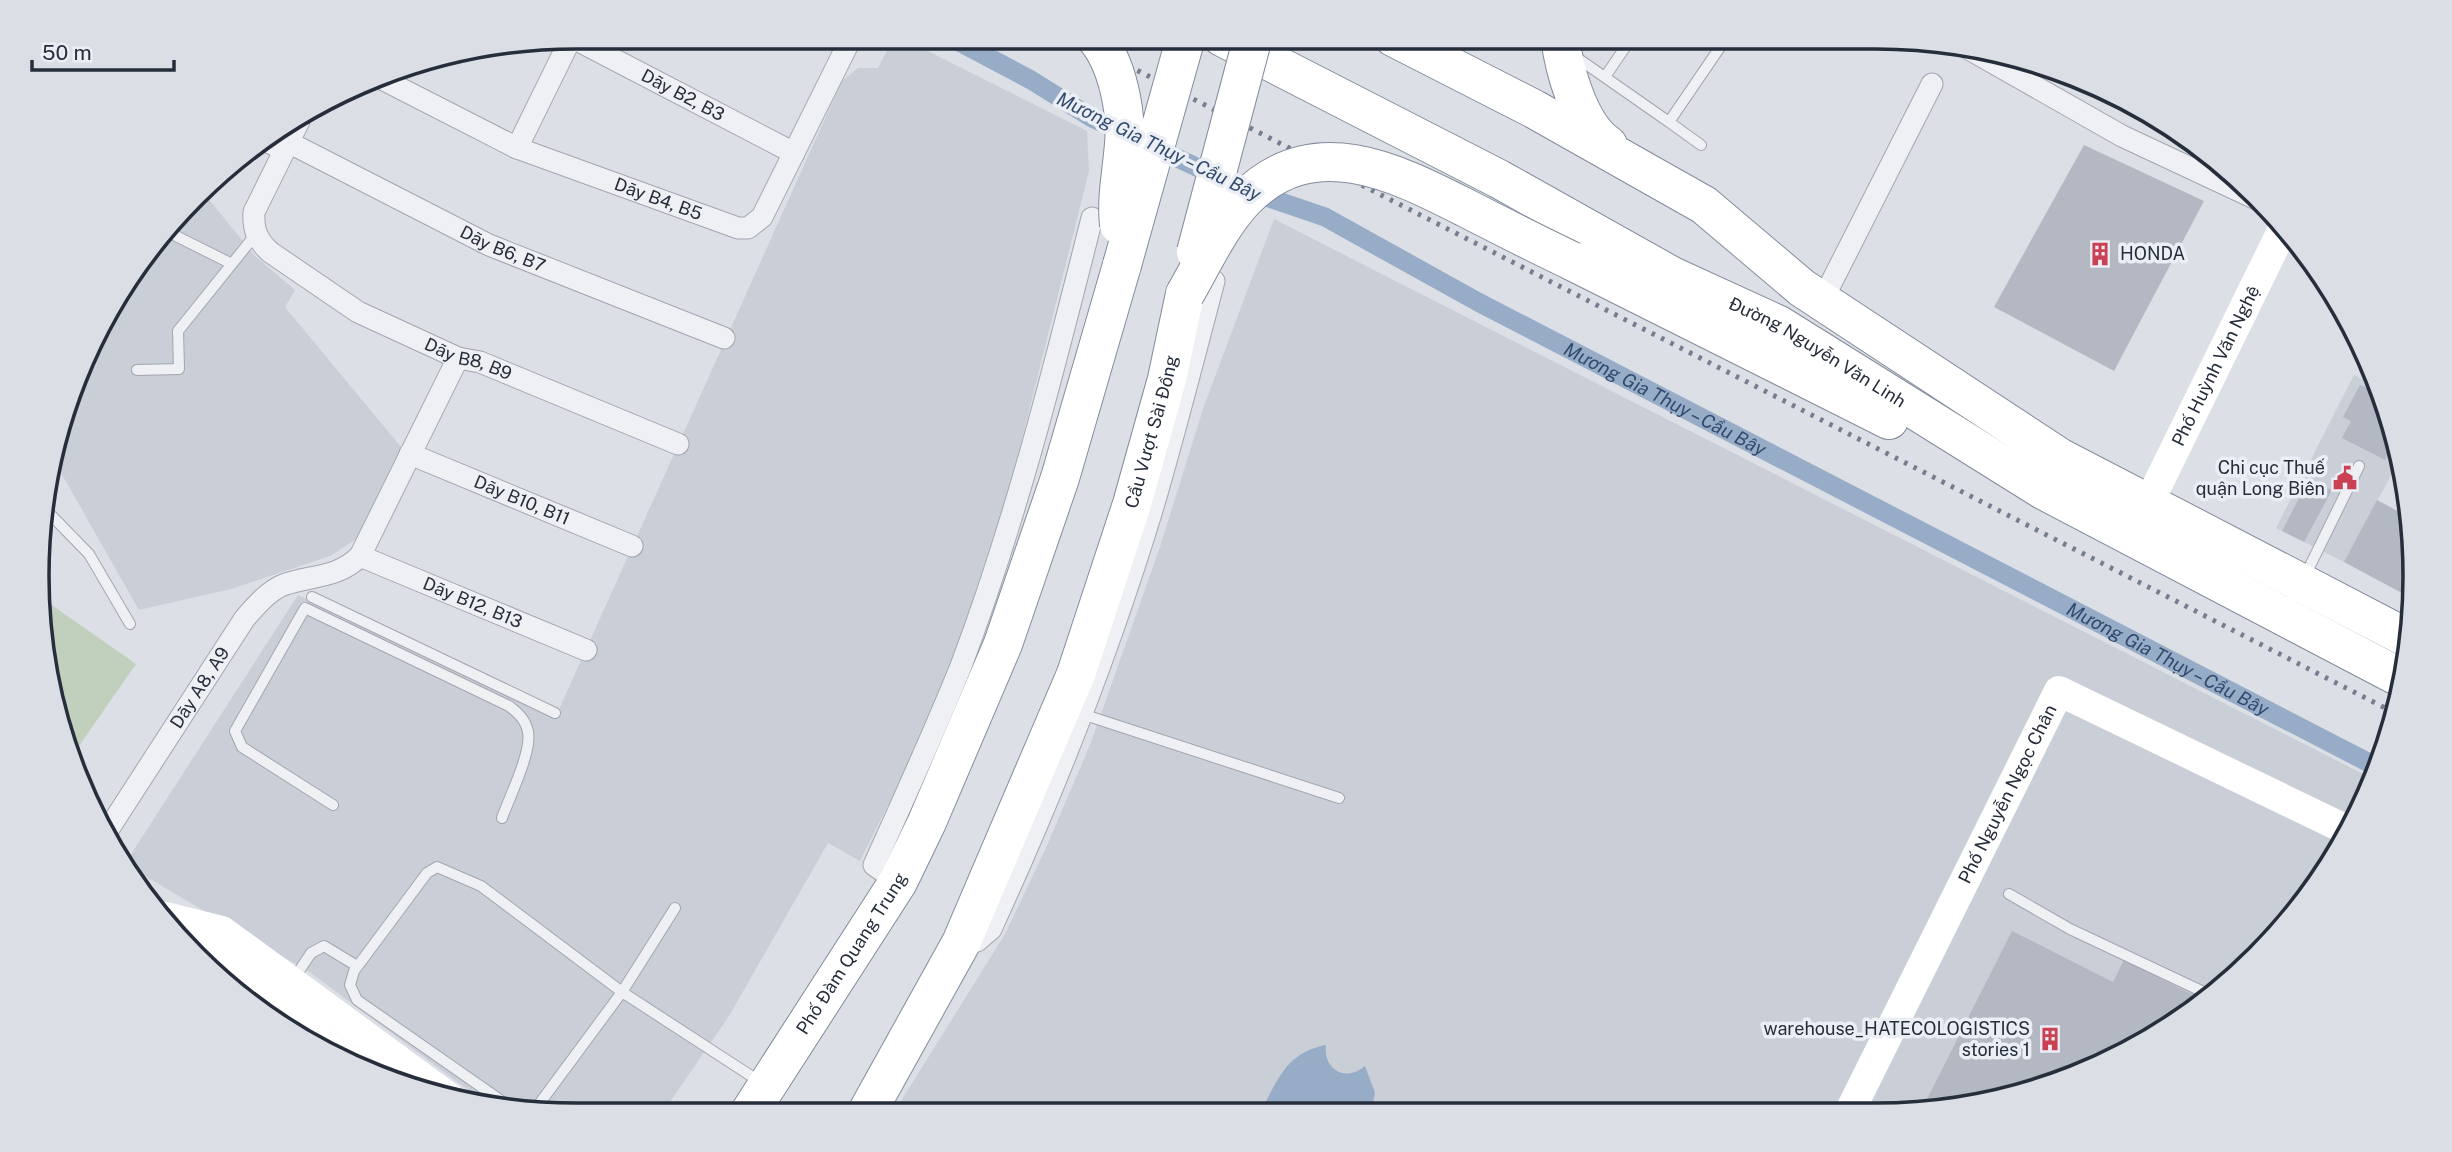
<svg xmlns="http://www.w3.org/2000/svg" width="2452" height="1152" viewBox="0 0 2452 1152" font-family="'Public Sans',sans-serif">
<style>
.built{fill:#caced7}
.green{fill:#c1cfbd}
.water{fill:#97acc6}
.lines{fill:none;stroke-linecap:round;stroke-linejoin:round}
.canal{stroke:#97acc6;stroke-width:19}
.building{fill:#b3b8c2}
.lane-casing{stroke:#a2a6af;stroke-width:12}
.street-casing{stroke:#a2a6af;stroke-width:23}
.highway-casing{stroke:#838c9c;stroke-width:40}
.lane{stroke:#eef0f4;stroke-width:10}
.street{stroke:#eef0f4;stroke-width:21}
.secondary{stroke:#fff;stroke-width:30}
.highway{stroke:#fff;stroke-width:38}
.rail{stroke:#757e8f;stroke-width:5;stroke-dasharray:3.5 7;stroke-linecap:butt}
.highway-bridge-casing{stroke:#838c9c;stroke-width:40;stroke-linecap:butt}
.highway-bridge{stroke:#fff;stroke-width:38}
.labels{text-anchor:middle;stroke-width:7;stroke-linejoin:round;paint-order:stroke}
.street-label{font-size:18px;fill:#262d3b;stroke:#ebeef4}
.poi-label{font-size:18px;fill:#262d3b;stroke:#ebeef4;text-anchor:end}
.water-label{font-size:19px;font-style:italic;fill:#314b6e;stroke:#ebeef4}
.rim{fill:none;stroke:#262d3b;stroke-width:3.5}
</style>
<rect width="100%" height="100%" fill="#dcdfe6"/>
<path class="built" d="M894,37H900L1087,131L1089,171L1012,479L952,663L905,771L860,861L828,843L729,1016L661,1115H576L491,1107L311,973L131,868L126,862L298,595L556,716L842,81L858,68H878Z
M202,191L255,256L295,290L285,307L401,447L356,539L330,556L231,589L139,610L52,457L109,306L171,220Z
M1274,219L2375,780L2304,904L2205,1004L2083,1074L1947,1111L893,1114L1005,934L1045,850L1090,745L1160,547L1204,406Z
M2354,375L2380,388L2401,457L2344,562L2276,528Z"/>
<path class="green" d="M43,599L136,664L74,753L41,647Z"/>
<path class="water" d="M1326,1045C1323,1069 1345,1083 1365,1066L1375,1093L1371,1113H1260C1278,1080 1285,1053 1326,1045Z"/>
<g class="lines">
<g class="canal">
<path d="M950,37L1031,80L1092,118L1222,179"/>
<path id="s1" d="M1249,191L1325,217L1478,302L2379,768"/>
</g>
</g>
<path class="building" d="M2084,145L2204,201L2114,371L1994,307Z
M2360,385L2382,394L2398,449L2392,446L2385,460L2342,438L2351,421L2343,417Z
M2309,479L2332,490L2304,542L2282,531Z
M2377,500L2409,517L2415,576L2413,599L2344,562Z
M2012,931L2113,982L2124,960L2207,1002L2083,1074L1947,1111H1921Z"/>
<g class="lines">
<g class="lane-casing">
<path id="lane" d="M1573,55L1669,122L1727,37
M1605,77L1632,37
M1669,122L1701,145
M164,230L232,264
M137,370L179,369L178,331L256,234
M46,510L89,554L130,624
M2305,576L2359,466
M312,597L555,713
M1082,714L1339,798
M333,805L242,747L235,731L305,608L509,706C518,713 526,720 528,732C532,752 509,798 502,818
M2009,894L2070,929L2212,996
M293,980L311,953L324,946L357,966
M513,1109L357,1000L350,985L354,971L427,873L437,867L481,886L622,992L762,1083
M534,1111L622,992L675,908"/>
</g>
<g class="street-casing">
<g id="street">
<path id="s2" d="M571,37L794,153"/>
<path d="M1962,45L2122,136L2263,202"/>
<path id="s3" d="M380,78L517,148L738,228H748L762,217L848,44L834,37"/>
<path id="s4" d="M299,121L254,212C253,230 257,240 270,252L358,312L458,358L480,362L678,444"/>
<path d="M264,140L285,150"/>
<path id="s5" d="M288,142L489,245L724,338"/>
<path d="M517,148L571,38"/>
<path d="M1822,301L1932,84"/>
<path id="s6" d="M410,454L632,546"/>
<path id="s7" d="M360,556L586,650"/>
<path id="s8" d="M106,833L245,618C256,606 267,592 283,585C310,575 337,579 360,556L458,358"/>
<path d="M898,882L874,865C904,799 934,733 961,666C1016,520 1054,369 1092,218"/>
<path d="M961,943L977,941L991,929C1054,792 1109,652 1153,507C1175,432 1194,357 1214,281"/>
</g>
</g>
<g class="highway-casing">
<g id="highway">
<path id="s11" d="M1222,37L1499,179L1672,276L1779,325L2043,490L2405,680"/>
<path d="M1393,37L1534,109L1704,205L1802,288L2059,457L2409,639"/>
<path d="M1560,37C1564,69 1579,126 1608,145"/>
<path d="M1572,261L1889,420"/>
<path id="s12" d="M866,1114L961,943L1076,674L1132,504L1167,379L1185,294"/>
<path id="s13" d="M748,1115L898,882L927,822L1003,644L1060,478L1122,265"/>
</g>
</g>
<use href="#lane" class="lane"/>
<use href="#street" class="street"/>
<g class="secondary">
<path id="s9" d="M2148,504L2284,227"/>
<path d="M166,917L222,931L450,1098"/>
<path d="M170,922L205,955L361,1070"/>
<path id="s10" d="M1850,1111L2059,691L2347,830"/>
</g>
<use href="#highway" class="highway"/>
<path class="rail" d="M1072,37L2395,713"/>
<g class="highway-bridge-casing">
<path id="highway-bridge" d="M1095,37C1117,62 1127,111 1124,144C1122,171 1116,197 1119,225
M1196,252L1253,37
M1122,265L1186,37
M1185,294C1203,263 1220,225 1245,199C1313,130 1395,172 1466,208C1501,226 1536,244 1572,261"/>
</g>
<use href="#highway-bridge" class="highway-bridge"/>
</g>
<defs>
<g id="building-bare" transform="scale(1.89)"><path d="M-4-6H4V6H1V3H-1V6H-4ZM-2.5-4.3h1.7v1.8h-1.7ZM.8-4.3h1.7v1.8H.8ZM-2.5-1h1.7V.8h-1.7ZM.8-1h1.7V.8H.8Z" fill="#ca4153" stroke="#ebeef4" stroke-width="2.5" paint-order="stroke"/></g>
<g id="civic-bare" transform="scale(1.89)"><path d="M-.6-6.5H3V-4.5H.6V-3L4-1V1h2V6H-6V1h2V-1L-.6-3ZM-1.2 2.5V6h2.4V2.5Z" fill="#ca4153" stroke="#ebeef4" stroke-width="2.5" paint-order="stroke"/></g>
</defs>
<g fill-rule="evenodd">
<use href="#building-bare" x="2100" y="254"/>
<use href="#civic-bare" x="2345" y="478"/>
<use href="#building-bare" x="2050" y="1039"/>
</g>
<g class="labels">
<g class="street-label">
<text dy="6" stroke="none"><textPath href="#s2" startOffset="126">Dãy B2, B3</textPath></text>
<text dy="6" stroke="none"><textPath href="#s3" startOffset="304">Dãy B4, B5</textPath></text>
<text dy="6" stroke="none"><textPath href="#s5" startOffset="240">Dãy B6, B7</textPath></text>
<text dy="6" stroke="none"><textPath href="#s11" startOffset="674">Đường Nguyễn Văn Linh</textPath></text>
<text dy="6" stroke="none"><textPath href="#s4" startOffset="373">Dãy B8, B9</textPath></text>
<text dy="6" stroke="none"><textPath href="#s9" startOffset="154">Phố Huỳnh Văn Nghệ</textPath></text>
<text dy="6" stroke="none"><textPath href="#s12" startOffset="742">Cầu Vượt Sài Đồng</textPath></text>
<text dy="6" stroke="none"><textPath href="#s6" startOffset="121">Dãy B10, B11</textPath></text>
<text dy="6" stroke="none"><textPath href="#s7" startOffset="122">Dãy B12, B13</textPath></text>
<text dy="6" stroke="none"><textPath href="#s8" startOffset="173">Dãy A8, A9</textPath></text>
<text dy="6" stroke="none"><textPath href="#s10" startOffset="354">Phố Nguyễn Ngọc Chân</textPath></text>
<text dy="6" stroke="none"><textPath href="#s13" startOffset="192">Phố Đàm Quang Trung</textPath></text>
</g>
<g class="poi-label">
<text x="2120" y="260" text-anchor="start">HONDA</text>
<text x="2325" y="474">Chi cục Thuế<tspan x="2325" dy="21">quận Long Biên</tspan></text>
<text x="2030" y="1035">warehouse_HATECOLOGISTICS<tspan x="2030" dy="21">stories 1</tspan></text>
</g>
<g class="water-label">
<text transform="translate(1159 146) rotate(26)" y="7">Mương Gia Thụy – Cầu Bây</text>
<text dy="7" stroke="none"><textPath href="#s1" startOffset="466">Mương Gia Thụy – Cầu Bây</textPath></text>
<text dy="7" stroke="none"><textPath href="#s1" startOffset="1032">Mương Gia Thụy – Cầu Bây</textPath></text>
</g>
</g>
<path d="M0 0H2452V1152H0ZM576 49H1876A527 527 0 0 1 2403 576V576A527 527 0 0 1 1876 1103H576A527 527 0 0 1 49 576V576A527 527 0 0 1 576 49Z" fill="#dbdfe5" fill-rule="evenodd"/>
<path class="rim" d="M576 49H1876A527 527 0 0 1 2403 576V576A527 527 0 0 1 1876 1103H576A527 527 0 0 1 49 576V576A527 527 0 0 1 576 49Z"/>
<path d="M32 60v10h142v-10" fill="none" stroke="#262d3b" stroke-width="3.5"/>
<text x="42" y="60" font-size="21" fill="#262d3b" stroke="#ebeef4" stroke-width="5" paint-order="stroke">50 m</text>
</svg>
